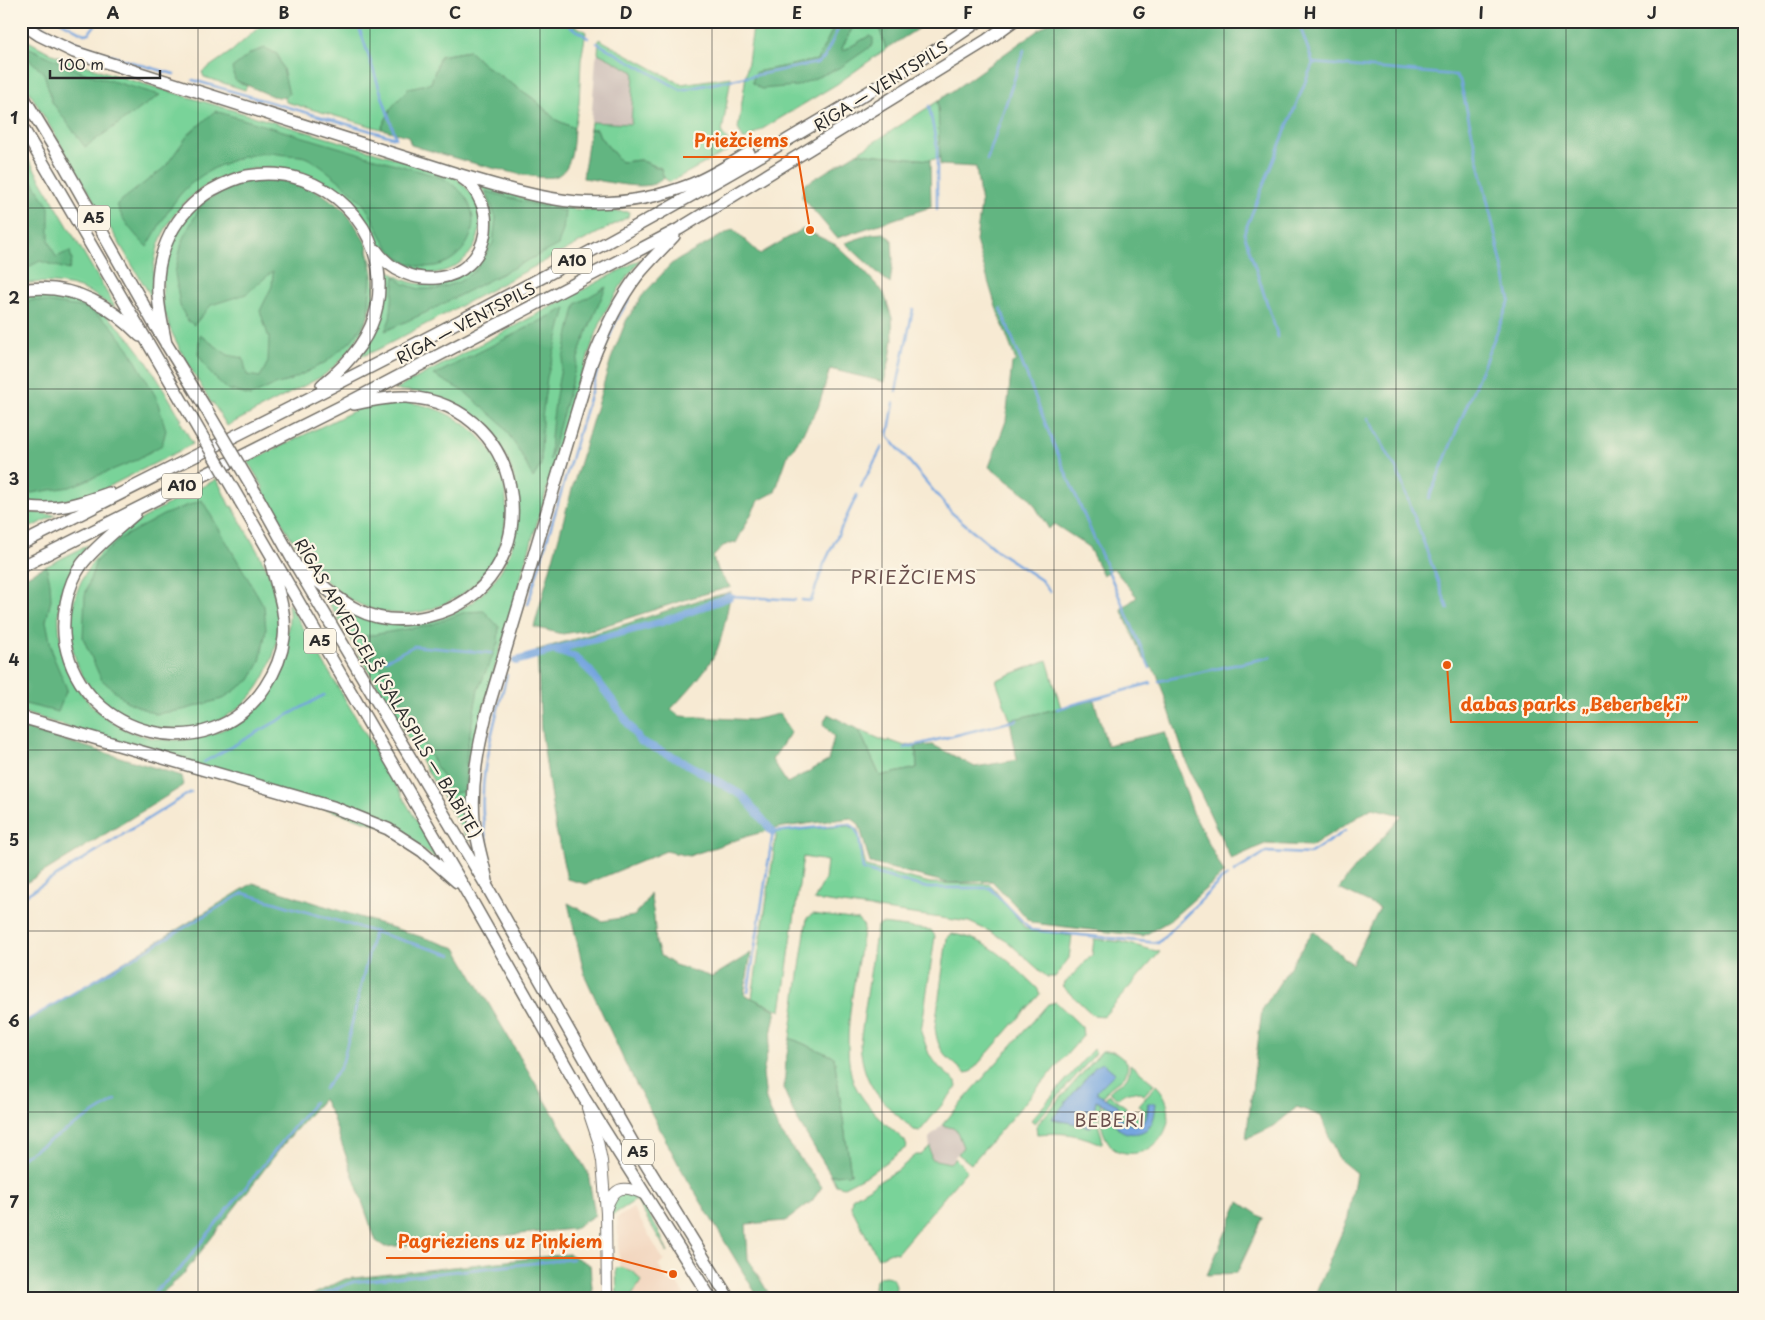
<svg xmlns="http://www.w3.org/2000/svg" width="1765" height="1320" viewBox="0 0 1765 1320" font-family="'Playpen Sans',sans-serif">
<style>
.built{fill:#f2d5be}
.industrial{fill:#cfc1ba}
.green{fill:#79d399;stroke:#527f62}
.forest{fill:#62b581;stroke:#467056}
.water{fill:#74a5df;stroke:#506885}
.lines{fill:none;stroke-linecap:round;stroke-linejoin:round}
.stream{stroke:#74a5df;stroke-width:2.5}
.canal{stroke:#74a5df;stroke-width:8}
.major-casing{stroke:#726e66;stroke-width:12}
.highway-casing{stroke:#726e66;stroke-width:14}
.major{stroke:#fff;stroke-width:10}
.highway{stroke:#fff;stroke-width:11}
.highway-bridge-casing{stroke:#726e66;stroke-width:14;stroke-linecap:butt}
.highway-bridge{stroke:#fff;stroke-width:11}
.grid{fill:none;stroke:#2b2b2b;stroke-width:1;stroke-opacity:0.55}
.labels{text-anchor:middle;stroke-width:4.5;stroke-linejoin:round;paint-order:stroke}
.shield{fill:#fcf5e5;stroke:#6a6863;stroke-width:1}
.shield-label{font-size:15px;font-weight:bold;fill:#2b2b2b}
.street-label{font-size:16px;fill:#2b2b2b;stroke:#fcf5e5}
.neighbourhood-label{font-size:18px;letter-spacing:1px;fill:#6c514e;stroke:#fcf5e5}
.quarter-label{font-size:19px;letter-spacing:1px;fill:#6c514e;stroke:#fcf5e5}
.leader{fill:none;stroke:#e8590c;stroke-width:2}
.callout-dot{fill:#e8590c;stroke:#fcf5e5;stroke-width:2}
.callout-label{font-size:18px;text-anchor:middle;font-weight:bold;fill:#e8590c;stroke:#fcf5e5;stroke-width:4.5;stroke-linejoin:round;paint-order:stroke}
.neatline{fill:none;stroke:#2b2b2b;stroke-width:2}
.grid-label{font-size:16px;text-anchor:middle;font-weight:bold;fill:#2b2b2b}
</style>
<rect width="100%" height="100%" fill="#fcf5e5"/>
<filter id="ink" filterUnits="userSpaceOnUse"><feTurbulence type="fractalNoise" baseFrequency=".02" numOctaves="2"/><feDisplacementMap in="SourceGraphic" scale="10" xChannelSelector="R" yChannelSelector="G"/><feConvolveMatrix kernelMatrix="1 2 1 2 8 2 1 2 1" color-interpolation-filters="sRGB"/></filter>
<filter id="wash" filterUnits="userSpaceOnUse"><feTurbulence type="fractalNoise" baseFrequency=".0096" numOctaves="4" result="noise"/><feDisplacementMap in="SourceGraphic" scale="20" xChannelSelector="R" yChannelSelector="G"/><feGaussianBlur stdDeviation="1.12" result="paint"/><feColorMatrix in="noise" values="0 0 0 0 0 0 0 0 0 0 0 0 0 0 0 0 0 1.4 0 .05"/><feComposite in="paint" operator="in"/></filter>
<g filter="url(#wash)">
<rect width="100%" height="100%" fill="#f7ead3"/>
<path class="built" d="M633,1208L664,1261L658,1265L668,1282L674,1279L687,1299H621L617,1218Z"/>
<path class="industrial" d="M598,53L634,72L631,124L591,122L596,59Z
M942,1125L956,1129L963,1147L950,1163L931,1159L929,1138Z"/>
<path class="green" d="M266,21H568L586,32L581,60L579,104L574,128L556,120L534,99L484,65L469,51L440,56L431,83L392,107L381,129L286,102L285,98L289,93L235,80L247,86L245,90L204,77L202,72L232,51Z
M754,21H837L817,60L756,72L797,86L869,36L843,51L842,48L856,21H889L879,27L886,49L837,84L744,140L738,129Z
M21,37L52,54L117,76L453,175C464,185 477,196 480,211C481,215 480,221 480,226C478,262 438,284 405,269C385,260 379,244 369,226C362,213 349,199 337,190C278,148 195,168 163,234C153,255 152,278 153,300L21,78Z
M599,39L681,84L731,77L722,133L733,148L670,182L664,178L661,168L640,160L621,162L600,137L597,129H590L591,122L631,124L634,72L598,53Z
M938,101L940,158L930,160L857,153Z
M21,146L114,305V308C104,303 97,295 87,291C68,282 42,281 21,284Z
M479,183L519,197L573,209L629,212L628,217L379,349L363,356L361,355C379,325 385,305 384,271L386,269C393,273 402,280 410,282C438,290 467,277 483,252C485,249 487,246 488,243C494,222 490,201 479,183Z
M202,200L367,245C369,256 373,268 374,280C376,319 352,354 323,376L227,426L213,403H211L185,359L171,331L162,305L163,278L171,243L181,224Z
M641,259L622,284L605,312L593,342L570,410L484,705L472,757L469,778L468,800L470,841L468,840L326,598L328,597C337,603 347,611 357,615C367,619 387,619 399,620C407,621 417,623 425,622C453,617 478,602 495,579C542,515 513,420 436,396C422,392 408,391 394,390Z
M21,294C29,293 37,294 44,294C117,294 149,366 182,420L180,421L193,444L90,496L42,504L21,501Z
M391,401C429,401 470,419 492,452C497,460 500,471 503,480C515,527 495,580 450,601C438,607 428,611 415,613C386,616 361,609 338,591C303,565 284,525 262,489L263,487L248,462L362,407Z
M217,479L230,507L232,506C241,521 249,537 258,552C262,560 267,568 270,576C272,581 273,588 274,594C281,624 280,643 267,671C244,722 188,741 137,722C131,720 124,718 119,715C64,679 56,611 94,560C119,525 179,499 217,479Z
M21,511L56,515L21,532Z
M88,545C76,561 66,579 61,599C57,614 59,632 62,648C77,723 157,761 226,728C245,719 262,703 272,685C276,678 277,670 278,663C282,650 289,632 289,619C290,614 288,609 288,604H289L441,862L396,831L21,712V579Z
M1047,660L1061,708L1010,720L996,680Z
M859,730L887,742L888,740L905,746L915,744L917,768L880,776Z
M848,826L858,830L866,867L930,883L990,884L1026,929L1072,936L1069,958L1055,977H1047L1008,942L991,932L969,922L814,900L825,879L827,861L803,857L781,1011L752,998L777,831Z
M813,914L858,920L864,926C858,967 835,1056 858,1091C870,1111 888,1126 905,1141L907,1147L869,1174L844,1187L836,1185L831,1175L851,1174L834,1057L790,1038L807,918Z
M882,924L931,930L935,936L921,1032L929,1054L939,1067L956,1082L957,1087L920,1131L914,1130C882,1102 863,1088 860,1043L877,926Z
M952,934C991,939 1010,963 1037,988L1040,994L971,1072L965,1073C947,1056 938,1054 935,1027L947,938Z
M1094,939L1122,942L1160,952L1104,1016L1093,1015L1062,986L1092,955Z
M1056,1002L1082,1027L1083,1036L971,1164L958,1154L963,1147L956,1129L942,1125L1048,1004Z
M1093,1049L1096,1053L1035,1123L1031,1120Z
M1102,1051H1113L1127,1062C1131,1082 1109,1081 1103,1098L1097,1094V1091L1052,1118L1090,1127L1095,1101L1101,1103L1097,1121L1102,1137V1144C1078,1134 1062,1132 1037,1134L1036,1126Z
M1130,1064L1154,1084L1144,1095C1134,1089 1126,1091 1118,1098L1109,1092C1119,1081 1130,1083 1130,1064Z
M1156,1085C1187,1116 1156,1167 1115,1150C1102,1137 1098,1121 1103,1104L1111,1108V1118L1118,1129L1150,1127L1148,1103L1146,1118C1138,1125 1129,1126 1121,1119L1118,1105L1105,1099L1108,1094L1126,1107L1125,1111L1127,1116L1134,1118L1141,1114V1108L1139,1105Z
M930,1146L931,1159L950,1163L955,1158L967,1170L897,1253L891,1252L878,1258L851,1207L852,1198L898,1170L916,1155H921Z
M625,1192L635,1195L640,1199L659,1232L668,1253L636,1200L611,1216C609,1204 614,1197 625,1192Z
M621,1267L634,1272L641,1281L630,1299H617L616,1268Z
M874 1287a11 11 0 1 1 22 0a11 11 0 1 1-22 0Z"/>
<path class="forest" d="M837,21H856L842,48L843,51L869,36L873,38V45L841,67L797,86L761,89L752,82L756,72L817,60Z
M889,21H930L886,49L879,27Z
M1051,21H1744V1299H1313L1348,1218L1356,1173L1339,1159L1329,1137L1321,1116L1297,1107L1274,1126L1246,1139L1262,1010L1313,931L1352,964L1380,908L1339,889C1357,862 1382,841 1402,815L1372,808L1311,846L1265,844L1231,859L1188,767L1157,674L1142,656L1121,609L1137,597L1113,568L1103,575L1088,546L1054,524L1049,529L1030,498L989,467L1006,421L1012,363L1016,361L996,307L976,241L981,204L976,167L940,165L938,101Z
M21,44L84,73L160,95L85,147L52,102L44,73L21,52Z
M265,48L277,54L283,69L289,94L285,98L272,96L235,80L232,68L251,53Z
M469,51L484,65L534,99L556,120L574,128C573,143 573,168 557,176C539,185 435,152 411,145L408,136L381,129L392,107L409,88L431,83L440,56Z
M215,111L443,178C451,183 461,190 466,198C487,231 457,273 418,266C382,259 380,222 360,200C351,190 319,163 307,158C302,155 294,156 288,155C282,155 275,153 269,153C238,154 199,171 179,196C167,211 157,230 147,247C135,235 121,220 117,204L165,167L188,135Z
M590,129H597L600,137L621,162L640,160L661,169L664,178C661,180 657,183 654,184C637,190 601,180 583,178Z
M857,153L930,160L931,207L837,238L802,197L804,185Z
M21,163L49,207V241L56,257L70,251L72,261L69,270L40,261L21,271Z
M259,178L293,182L321,193L343,209L354,223L367,245L371,274L368,318L351,341L326,362L289,381L274,385L250,396L227,389L210,373L198,354L200,335L228,355L243,358L247,375L260,377L268,362L269,338L260,311L272,286L273,271L246,294L211,305L194,325L187,320L180,306L175,273L183,238L203,202L233,184Z
M486,191L532,204L565,211L563,230L558,245L425,313L385,331L390,319L395,276L404,284L419,289H437L459,282L475,271L493,243L496,218Z
M733,229L760,254L803,229L836,245L862,269L884,293L892,318L893,339L890,359L884,382L830,369L818,408L791,452H789L775,492L758,501L736,543L734,542L723,546L713,557C717,570 722,578 731,587L697,596L594,629L562,634L534,627L574,482L611,359L626,321L642,296L671,264Z
M884,233L892,240L893,260L890,284L845,243L872,234Z
M606,287L582,344L550,460C551,407 563,355 576,304Z
M34,300L87,308L110,324L129,349L156,397L166,430L162,445L134,461L70,487L31,493L21,489V302Z
M566,308L547,377L542,418L541,465L533,478L520,452L501,423L466,393L434,375Z
M202,500L264,606L266,630L260,662L250,680L222,699L183,710L155,714L126,701L101,679L83,638L85,595L96,561L121,538L163,515Z
M46,566L50,582L51,600L46,621L53,656L67,689L58,712L21,703V579Z
M731,592C727,611 724,632 717,650C707,671 686,693 671,709L680,716L752,720L779,714L791,732L772,760L787,783L828,761L834,737L823,724L828,714L859,730L880,776L917,768L916,746L933,745L975,767L1017,760L1010,720L1094,700L1107,745L1165,732L1194,815L1224,873L1169,921L1143,936L1032,923L992,881L948,883L870,863L859,824L851,818L783,827L748,836L689,856L666,851L586,884L567,879L555,825L541,729L537,650L629,623L696,601Z
M484,611L499,627L498,643L478,690L467,749L465,791L452,794L428,752L394,687L360,637L430,625L465,612Z
M21,727L182,776L183,786L21,886Z
M253,883L456,948L588,1173L595,1215L573,1229L385,1247L376,1241L332,1116L323,1099L287,1140L182,1276L155,1299H21V1025Z
M650,893L654,916L656,943L660,955L675,965L712,977L751,953L744,994L776,1010L763,1073L766,1100L778,1129L822,1187L812,1201L786,1221L746,1224L748,1259L769,1294L758,1297L680,1167L627,1067L585,976L568,903L602,921L634,916L646,902Z
M790,1038L834,1057L851,1174L831,1175L795,1116L784,1090L786,1060Z
M1239,1202L1263,1218L1237,1273L1207,1275Z
M569,1254L590,1265L593,1299H304L345,1279Z"/>
<path class="water" d="M1103,1063L1115,1073L1097,1091V1094L1118,1105C1118,1109 1118,1114 1120,1117C1125,1126 1139,1127 1145,1119C1148,1115 1148,1107 1148,1103H1156C1155,1111 1155,1119 1150,1126C1143,1135 1128,1136 1119,1129C1112,1124 1111,1115 1111,1108L1096,1101L1091,1127L1052,1119L1096,1066Z"/>
<g class="lines">
<path class="stream" d="M31,21C76,46 125,61 174,74
M60,21L84,34L89,33L98,21
M357,21L396,138
M562,21L588,38
M597,43L681,90L817,63L824,58L842,21
M1313,63L1455,75L1460,80L1510,300L1429,498
M193,80L396,138
M929,106L937,147V209
M987,160L1024,50
M1001,309L1053,443L1150,668
M1278,337L1244,233L1313,63L1298,21
M896,391L913,309
M894,403L888,436L952,513L997,551L1041,580L1050,592
M1368,418L1398,472L1448,609
M861,487L882,447
M729,597L732,596L795,600
M802,600L811,601L824,564L857,495
M528,604L602,355L616,321L629,299
M386,660L414,646L491,653
M1159,681L1271,657
M1057,709L1151,683
M904,748L1017,720
M204,762L324,695
M487,844C474,784 492,733 507,675
M1234,872L1266,852L1309,854L1345,831
M21,898L191,792
M748,992L773,832L849,824L854,827L859,836L863,870L927,888H990L1031,930L1158,943L1220,881L1227,876
M21,1024L243,893L452,955
M324,1089L339,1070L343,1061L374,931
M21,1158L116,1100
M146,1299L179,1270L314,1102
M311,1299L353,1282L573,1259"/>
<path class="canal" d="M554,650L575,657L589,670L615,704L640,741L682,761L743,796L773,832
M516,661L554,650L662,622L729,597"/>
</g>
</g>
<g filter="url(#ink)">
<g class="lines">
<g class="major-casing">
<path id="major" d="M587,1108L598,1141L602,1161L606,1213L607,1299
M607,1208C614,1186 624,1185 643,1194"/>
</g>
<g class="highway-casing">
<path id="highway" d="M21,23L39,35L74,52L454,173C541,199 603,219 692,184C712,176 730,164 749,153
M21,93L58,154L156,327L205,407
M21,125L190,415
M376,250C406,293 477,287 485,232C486,221 486,212 481,202C477,193 471,183 462,178
M21,290C68,282 108,303 140,336
M166,344C163,328 159,312 158,295C155,252 175,212 212,190C223,184 235,178 247,176C324,162 392,229 377,306C371,339 347,365 322,385
M255,492L294,562L489,890L634,1145L729,1299
M240,501L465,889L584,1098L711,1299
M21,506C55,512 78,504 109,493
M135,514C117,530 97,545 82,564C67,585 61,617 65,643C83,738 210,770 265,687C275,672 282,656 284,638C287,614 277,588 271,564
M21,544C267,419 516,298 755,159C830,115 907,71 979,21
M21,567L342,406L679,229L987,40L1013,21
M302,568C319,582 336,599 356,609C379,621 404,622 429,616C552,586 534,404 406,397C389,396 371,401 354,404
M21,717L333,807L388,829L422,851L457,882
M487,881C483,861 476,840 474,820C471,784 478,749 486,715L591,364C603,333 617,302 637,276C648,262 662,249 674,236"/>
</g>
<use href="#major" class="major"/>
<use href="#highway" class="highway"/>
<g class="highway-bridge-casing">
<path id="highway-bridge" d="M205,407L255,492
M190,415L240,501"/>
</g>
<use href="#highway-bridge" class="highway-bridge"/>
</g>
</g>
<path class="grid" d="M198,21V1299M370,21V1299M540,21V1299M712,21V1299M882,21V1299M1054,21V1299M1224,21V1299M1396,21V1299M1566,21V1299M21,208H1744M21,389H1744M21,570H1744M21,750H1744M21,931H1744M21,1112H1744"/>
<g class="labels">
<g class="shield">
<rect x="78" y="205.5" width="32" height="25" rx="4"/>
<rect x="552" y="248.5" width="40" height="25" rx="4"/>
<rect x="162" y="473.5" width="40" height="25" rx="4"/>
<rect x="304" y="628.5" width="32" height="25" rx="4"/>
<rect x="622" y="1139.5" width="32" height="25" rx="4"/>
</g>
<g class="shield-label">
<text x="94" y="223">A5</text>
<text x="572" y="266">A10</text>
<text x="182" y="491">A10</text>
<text x="320" y="646">A5</text>
<text x="638" y="1157">A5</text>
</g>
<g class="street-label">
<text transform="translate(881 86) rotate(-32)" y="6">RĪGA — VENTSPILS</text>
<text transform="translate(466 323) rotate(-28)" y="6">RĪGA — VENTSPILS</text>
<text transform="translate(388 688) rotate(59)" y="6">RĪGAS APVEDCEĻŠ (SALASPILS — BABĪTE)</text>
</g>
<g class="neighbourhood-label">
<text x="1110" y="1127">BEBERI</text>
</g>
<g class="quarter-label">
<text x="914" y="584">PRIEŽCIEMS</text>
</g>
</g>
<path class="leader" d="M810 230L798 157H683M1447 665L1451 722H1698M673 1274L613 1258H386"/>
<g class="callout-dot">
<circle cx="810" cy="230" r="5"/>
<circle cx="1447" cy="665" r="5"/>
<circle cx="673" cy="1274" r="5"/>
</g>
<g class="callout-label">
<text x="741" y="147">Priežciems</text>
<text x="1574" y="711">dabas parks „Beberbeķi”</text>
<text x="500" y="1248">Pagrieziens uz Piņķiem</text>
</g>
<rect width="1765" height="1320" fill="none" stroke="#fcf5e5" stroke-width="55"/>
<path d="M50 70v8h110v-8" fill="none" stroke="#2b2b2b" stroke-width="2.5"/>
<text x="58" y="70" font-size="15" fill="#2b2b2b" stroke="#fcf5e5" stroke-width="4" paint-order="stroke">100 m</text>
<rect x="28" y="28" width="1710" height="1264" class="neatline"/>
<g class="grid-label">
<text x="113" y="19">A</text>
<text x="284" y="19">B</text>
<text x="455" y="19">C</text>
<text x="626" y="19">D</text>
<text x="797" y="19">E</text>
<text x="968" y="19">F</text>
<text x="1139" y="19">G</text>
<text x="1310" y="19">H</text>
<text x="1481" y="19">I</text>
<text x="1652" y="19">J</text>
<text x="14" y="124">1</text>
<text x="14" y="304">2</text>
<text x="14" y="485">3</text>
<text x="14" y="666">4</text>
<text x="14" y="846">5</text>
<text x="14" y="1027">6</text>
<text x="14" y="1208">7</text>
</g>
</svg>
